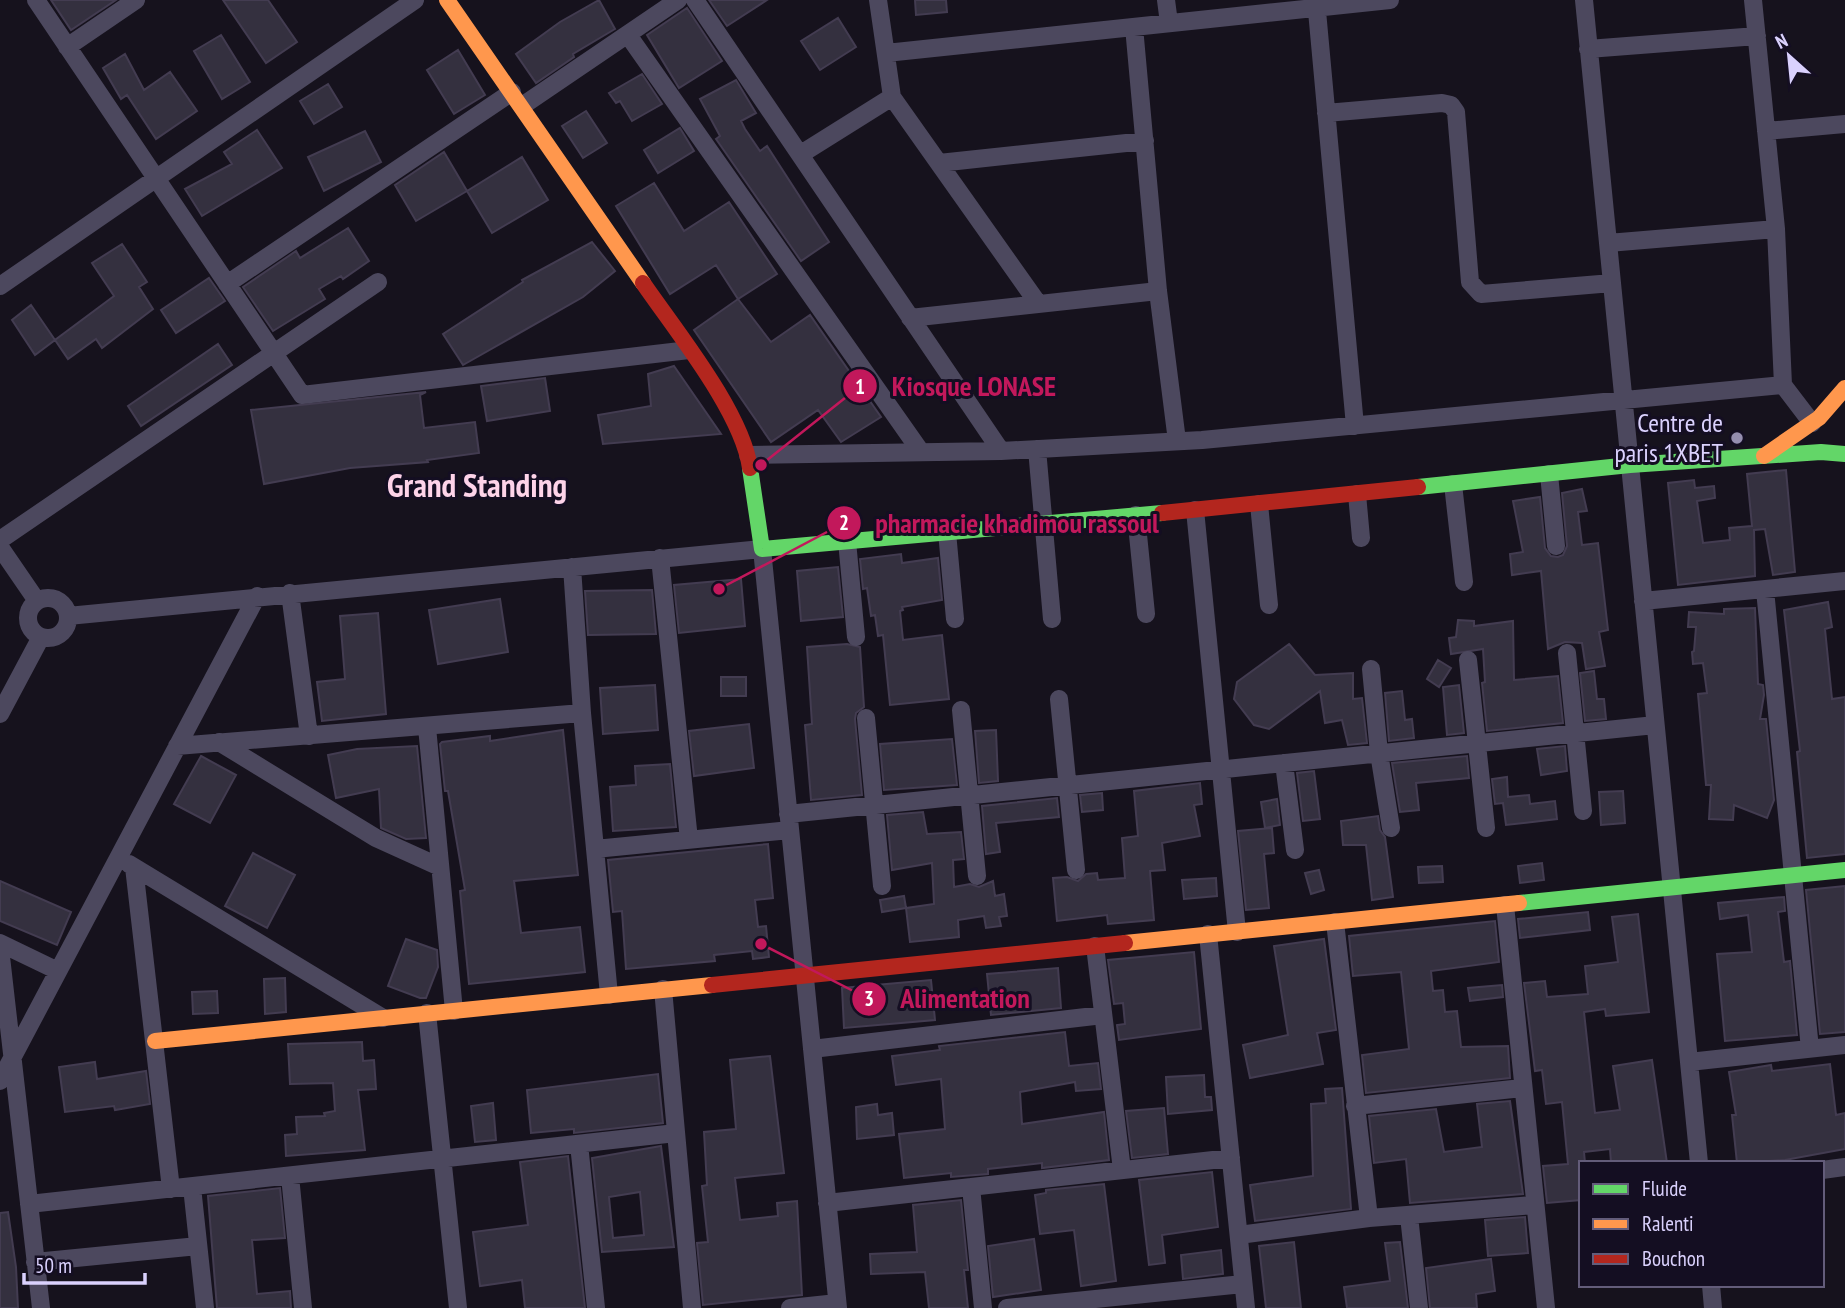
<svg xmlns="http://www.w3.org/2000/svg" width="1845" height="1308" viewBox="0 0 1845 1308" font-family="'PT Sans Narrow',sans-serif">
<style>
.building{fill:#34303f;stroke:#433c51;stroke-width:2;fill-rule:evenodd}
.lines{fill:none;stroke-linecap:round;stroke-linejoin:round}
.street{stroke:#4c485e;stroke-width:18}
.fast{stroke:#63d668;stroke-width:16}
.slow{stroke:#ff974d;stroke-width:16}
.jam{stroke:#b3261e;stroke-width:16}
.poi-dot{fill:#958eaf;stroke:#140e22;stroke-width:2.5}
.labels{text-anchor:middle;stroke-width:6;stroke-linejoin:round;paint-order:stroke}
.poi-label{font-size:26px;fill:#dad1fd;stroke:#140e22;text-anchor:end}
.district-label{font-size:33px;font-weight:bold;fill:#fdd3e9;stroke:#140e22}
.leader{fill:none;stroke:#c2185b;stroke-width:2.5}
.callout-dot{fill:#c2185b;stroke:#140e22;stroke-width:2.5}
.mark-label{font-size:21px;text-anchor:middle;font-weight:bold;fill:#fff}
.callout-label{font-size:28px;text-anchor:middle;font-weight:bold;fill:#c2185b;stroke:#140e22;stroke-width:6;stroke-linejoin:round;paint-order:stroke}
</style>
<rect width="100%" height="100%" fill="#16121d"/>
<path class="building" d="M51,0H116L71,30Z
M223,0H268L297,42L266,63Z
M599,0L615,29L573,54L574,57L536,83L516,54L560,22Z
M709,0H767L727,26Z
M915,0H946L947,12L916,15Z
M687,8L722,61L679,88L647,35Z
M838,18L856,47L820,70L801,41Z
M221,35L250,82L222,99L194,51Z
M458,50L485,95L454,114L427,70Z
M125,54L144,90L170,72L197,111L156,139L127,95L121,99L103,68Z
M642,74L662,104L632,121L620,101L616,103L609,93Z
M736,80L756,113L741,121L745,129L760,151L767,146L829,242L801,261L716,139L720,136L700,99Z
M328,84L342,107L314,124L300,101Z
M586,111L607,143L583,158L562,126Z
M680,128L694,151L658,173L644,150Z
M257,130L282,168L202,216L185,189L232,164L224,152Z
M365,131L381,162L324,191L308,157Z
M444,152L467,191L416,221L395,185Z
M522,157L548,200L492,233L467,191Z
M654,183L684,231L729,202L777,274L738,299L716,265L670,294L616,206Z
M348,228L369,261L343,279L341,276L319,289L325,299L273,331L243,287L296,251L300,258Z
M592,242L615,271L583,297L463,365L443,334L523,282L522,280Z
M122,244L147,282L139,287L153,309L102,348L96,339L68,359L55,340L114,296L92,263Z
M209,278L225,301L176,333L161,310Z
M738,299L771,342L810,315L881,417L841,442L818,410L771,442L694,330Z
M31,305L55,340L35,355L12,320Z
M218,344L232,365L141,426L128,406Z
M674,366L721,434L603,444L598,415L651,406L648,374Z
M545,378L550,411L487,421L481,386Z
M426,392L420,395L424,428L475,422L479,453L427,460L428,462L350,468L264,484L251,410Z
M1786,470L1795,572L1773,575L1765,529L1754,530L1755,576L1678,585L1668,483L1694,480L1695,488L1714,486L1715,498L1697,501L1703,543L1730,540L1729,528L1752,526L1747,474Z
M1582,489L1587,511L1578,512L1582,545L1598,543L1608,630L1599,632L1605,666L1586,669L1582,643L1565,642L1548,649L1541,571L1512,575L1510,554L1523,552L1513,501L1540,497L1545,548L1551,556L1558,557L1563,555L1567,546L1562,493Z
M901,554L902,563L938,558L942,600L902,607L903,610L900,611L903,640L942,635L949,699L890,705L883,635L878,636L875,615L871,616L867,588L863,589L860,559Z
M838,567L843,617L801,621L797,571Z
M741,579L745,626L679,633L674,585Z
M652,590L656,634L588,635L585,591Z
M500,599L508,652L438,664L429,610Z
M1828,602L1832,627L1825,629L1832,699L1845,697V854L1807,858L1797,752L1800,751L1784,610Z
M1755,608L1758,684L1763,685L1764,695L1760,719H1766L1774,800L1767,818L1734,805L1733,820L1709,819L1711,785H1706L1698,694L1707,693L1703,663L1693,664L1692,652L1694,651L1696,627H1688L1689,612L1724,614V609Z
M378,613L386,714L322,721L317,682L345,679L340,616Z
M1458,620L1474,621V626L1513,621L1514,680L1558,676L1563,723L1487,731L1482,683L1485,682L1483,649L1451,654L1449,638L1456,637Z
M847,644L860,647L864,707L856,713L855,719L862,795L811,800L805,725L812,724L807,647Z
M1289,644L1315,675L1353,673V699L1362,698L1367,743L1348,745L1342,720L1325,723L1320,691L1269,729L1254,725L1234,699L1237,682Z
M1438,660L1451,668L1439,687L1427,679Z
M1594,671L1597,699H1604L1606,719L1585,721L1580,673Z
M721,677H746V696H721Z
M655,685L658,730L603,734L600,688Z
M1459,685L1464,733L1447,735L1443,687Z
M1402,691L1405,720L1412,719L1414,738L1389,741L1385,693Z
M749,724L754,768L694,776L689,731Z
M563,730L578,875L514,881L521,933L580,927L585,972L469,984L460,891L465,890L448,791H445L440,744L442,742L490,736V741Z
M996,730L998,781L979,783L975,731Z
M952,739L957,785L884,790L880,744Z
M417,746L426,838L406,839L381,828L379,789L336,798L328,755L357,749Z
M1565,746L1567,771L1541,775L1537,749Z
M201,756L236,775L210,823L174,804Z
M1467,756L1469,778L1416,783L1419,810L1400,812L1392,763Z
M670,764L676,827L613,831L610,787L636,785L635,766Z
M1314,771L1320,819L1303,821L1297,773Z
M1507,777L1508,797L1529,795L1530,804L1555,801L1557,819L1506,825L1503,803L1495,804L1492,779Z
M1200,783L1202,804L1194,805L1200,836L1162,843L1165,870L1150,871L1154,920L1108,924L1107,915L1057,921L1053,878L1067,877L1078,881L1086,874L1097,873L1098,880L1125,878L1122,838L1138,836L1134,791Z
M1623,791L1625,823L1601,825L1599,792Z
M1102,793L1103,810L1082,812L1080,795Z
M1057,798L1059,817L996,823L1000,852L986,854L982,806Z
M1277,799L1280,825L1265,828L1261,802Z
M923,812L927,834L961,832L964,859L953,860L954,887L970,884L979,887L993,881L995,896L1004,894L1007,916L999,917L1001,926L986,928L984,916L958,920L959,937L910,942L906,908L882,912L880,900L904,896L906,908L934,904L932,863L892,870L887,815Z
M1378,816L1380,830L1385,837L1393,897L1372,900L1366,845H1343L1341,821Z
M1272,828L1274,853L1264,854L1269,908L1246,910L1238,831Z
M768,844L773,898L755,900L758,927L766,926L769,957L753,959L752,951L714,955L715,961L626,969L622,911L613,912L608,860Z
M253,853L295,875L267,928L225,906Z
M1542,863L1544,880L1520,883L1518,866Z
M1442,866L1443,882L1419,883L1418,867Z
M1319,870L1324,890L1311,894L1305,873Z
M1216,878L1217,896L1184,899L1182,880Z
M0,881L71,912L57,945L0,921Z
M1845,886V1032L1820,1034L1806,890Z
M1784,897L1785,911L1778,912L1784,962L1790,961L1797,1035L1725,1041L1717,954L1752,952L1748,915L1720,919L1718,903Z
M1588,912L1590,930L1520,938L1518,919Z
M1638,914L1649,1012L1606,1016L1605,1009L1584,1012L1595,1113L1620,1110L1613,1066L1652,1060L1667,1163H1611L1610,1149L1584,1152L1585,1163H1581V1200L1547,1203L1543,1166L1568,1164L1562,1102L1546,1104L1542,1070L1535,1071L1524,983L1545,981L1547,997L1588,994L1585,966L1618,962L1612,917Z
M1495,921L1499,962L1431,971L1433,991L1443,990L1445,1012L1457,1011L1461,1047L1508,1046L1510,1078L1366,1093L1362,1055L1409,1049L1401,972L1353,976L1349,936Z
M406,939L437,950L438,967L426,998H420L388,986Z
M1324,939L1336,1030L1317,1033L1323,1064L1250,1078L1243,1045L1288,1035L1274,946Z
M1194,952L1201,1029L1119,1040L1117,1025L1125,1024L1123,1003L1114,1004L1108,960Z
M1058,968L1061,1008L991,1015L987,974Z
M285,978L286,1012L265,1014L264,979Z
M931,980L935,1020L844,1028L842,988Z
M1502,985L1503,997L1470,1001L1468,988Z
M217,991L218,1013L193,1014L192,992Z
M1065,1032L1069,1066L1098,1063L1101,1089L1076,1091L1075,1082L1020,1092L1022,1124L1104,1112L1109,1160L1042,1168V1163L988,1169V1174L951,1177V1173L904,1178L899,1134L945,1129L941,1079L896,1085L892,1056L940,1050L939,1046Z
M362,1042L363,1061L374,1060L376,1089L358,1090L365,1150L286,1156L285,1135L297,1134L296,1117L325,1116L324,1113L335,1111L333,1083L290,1084L288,1044Z
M770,1056L784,1173L735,1178L740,1220L778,1216L777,1203L797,1201L802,1295L703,1305L697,1243L708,1242L702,1186L707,1185L704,1132L736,1129L730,1060Z
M95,1062L97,1079L146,1071L150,1104L115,1110L114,1106L65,1112L59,1067Z
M1830,1064L1836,1115L1845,1113V1149L1785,1160L1737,1163L1732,1115H1736L1729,1072L1771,1065L1772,1071Z
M658,1074L663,1123L574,1133V1129L531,1133L527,1090Z
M1204,1075L1205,1097H1211L1212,1110L1168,1114L1166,1077Z
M1342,1088L1351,1209L1255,1221L1250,1185L1313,1176L1311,1104L1326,1103L1325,1089Z
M1510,1101L1523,1194L1410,1203L1406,1159L1374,1163L1369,1116L1436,1109L1444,1152L1482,1147L1477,1104Z
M493,1103L496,1140L475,1142L471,1106Z
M877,1104L878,1115L892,1113L894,1135L857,1139L856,1107Z
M1164,1108L1168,1154L1132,1158L1126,1111Z
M661,1146L674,1247L602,1252L592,1158ZM640,1192L644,1235L613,1238L609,1197Z
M568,1156L585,1308H525L522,1280L480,1286L473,1232L528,1225L520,1162Z
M1212,1172L1218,1227L1162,1235L1165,1263L1149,1265L1139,1180Z
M1104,1184L1116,1281L1081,1286L1074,1230L1040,1234L1035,1195L1046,1193V1190Z
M280,1188L285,1238L252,1240L257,1294L290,1291L291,1308H217L208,1196Z
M961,1200L968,1270H964L968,1308H929L925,1272L871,1274L870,1254L917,1252L913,1205Z
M8,1212L16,1267L18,1308H0V1213Z
M1525,1217L1528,1253L1488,1256L1485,1220Z
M1034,1239L1041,1290L993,1297L988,1246Z
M1294,1242L1301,1308H1266L1259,1246Z
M1400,1242L1408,1308H1347L1344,1287L1390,1281L1385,1243Z
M1221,1250L1223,1274L1183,1279L1181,1255Z
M1491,1259L1495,1291L1476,1294L1477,1308H1430L1426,1268Z"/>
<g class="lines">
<path class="street" d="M36,0L302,395L689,350
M695,0L1001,451
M878,0L892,97L1037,302
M1166,0L1169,23
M1316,0L1355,426
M1584,0L1699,1163
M1753,0L1776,229L1783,385L1812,423
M1134,27L1158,291L1177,441
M628,35L921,452
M67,47L136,0
M1588,49L1757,36
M886,53L1390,0
M522,106L678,0
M1326,113L1442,103L1451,105L1456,112L1470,282L1481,294L1612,283
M1766,131L1845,124
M801,154L892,97
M939,163L1145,141
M1608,243L1776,229
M227,284L512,92
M0,286L415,0
M910,318L1158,291
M1037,449L1052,619
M748,455L1001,451L1202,440L1783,385
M1549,474L1556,546
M1453,484L1464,582
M1357,494L1361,538
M1259,504L1269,605
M1195,510L1237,932
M1136,515L1146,614
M947,532L955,619
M0,540L378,282
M847,541L856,637
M0,547L37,601
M660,558L689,840
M572,567L582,713L609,995
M1765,590L1810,1049
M290,593L309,736
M28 618a20 20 0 1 1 40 0a20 20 0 1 1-40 0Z
M1643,601L1845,581
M68,616L762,549L838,1308
M1567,653L1583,811
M1468,660L1486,828
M1371,669L1379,753L1391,828
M1059,699L1076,870
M961,710L977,876
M0,714L41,637
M866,718L882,886
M427,727L454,1011
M219,742L376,838L440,867
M177,746L582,713
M1284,763L1295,850
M788,814L1655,725
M595,849L790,830
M129,864L383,1018
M134,867L171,1189
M1505,905L1546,1308
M1335,922L1369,1218
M1208,934L1246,1308
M0,943L58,971
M1095,946L1122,1170
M0,948L41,1308
M663,989L692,1308
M427,1013L458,1308
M812,1049L1103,1015
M1689,1062L1845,1045
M0,1081L257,596
M1355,1106L1522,1088
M579,1144L596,1308
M1822,1170L1845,1167
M290,1176L303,1308
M192,1187L205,1308
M971,1187L983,1308
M827,1203L1231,1158
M29,1204L676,1133
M1409,1216L1419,1308
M1239,1235L1369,1218L1534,1205
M35,1262L198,1246
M1711,1285L1713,1308
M790,1308L837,1303
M1007,1308L1243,1284"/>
<path class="fast" d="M750,468L762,549L1162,513
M1418,487L1630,465L1821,452L1845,454
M1519,903L1845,870"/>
<path class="slow" d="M447,0L643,283
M1764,456L1819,418L1845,388
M1125,943L1519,903
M155,1041L712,985"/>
<path class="jam" d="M643,283C676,331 742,412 750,468
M1162,513L1418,487
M712,985L1125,943"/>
</g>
<circle class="poi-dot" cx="1737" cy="438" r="7"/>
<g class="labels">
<g class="poi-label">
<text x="1723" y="432">Centre de<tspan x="1723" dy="30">paris 1XBET</tspan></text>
</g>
<g class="district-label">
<text x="477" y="497">Grand Standing</text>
</g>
</g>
<path class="leader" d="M761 465L860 386M719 589L844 523M761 944L869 999"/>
<g class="callout-dot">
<circle cx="761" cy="465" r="7"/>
<circle cx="719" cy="589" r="7"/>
<circle cx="761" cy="944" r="7"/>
<circle cx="860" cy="386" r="18"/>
<circle cx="844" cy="523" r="18"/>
<circle cx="869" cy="999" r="18"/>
</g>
<g class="mark-label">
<text x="860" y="394">1</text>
<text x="844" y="530">2</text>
<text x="869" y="1006">3</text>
</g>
<g class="callout-label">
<text x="974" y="396">Kiosque LONASE</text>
<text x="1017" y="533">pharmacie khadimou rassoul</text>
<text x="965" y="1008">Alimentation</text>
</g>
<rect x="1579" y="1161" width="245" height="126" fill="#140e22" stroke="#635c7a" stroke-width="2"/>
<rect x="1593" y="1184" width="35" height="10" fill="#63d668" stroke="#635c7a" stroke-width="2"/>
<text x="1642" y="1196" font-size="21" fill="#dad1fd">Fluide</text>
<rect x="1593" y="1219" width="35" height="10" fill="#ff974d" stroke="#635c7a" stroke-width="2"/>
<text x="1642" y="1231" font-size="21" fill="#dad1fd">Ralenti</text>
<rect x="1593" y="1254" width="35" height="10" fill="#b3261e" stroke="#635c7a" stroke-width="2"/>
<text x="1642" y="1266" font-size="21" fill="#dad1fd">Bouchon</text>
<g transform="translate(1789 56) rotate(333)" stroke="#140e22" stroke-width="5" paint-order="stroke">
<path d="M0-5L12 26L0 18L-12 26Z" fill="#dad1fd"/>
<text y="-10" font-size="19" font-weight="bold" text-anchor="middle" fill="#dad1fd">N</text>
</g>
<path d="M24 1273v10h121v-10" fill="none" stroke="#dad1fd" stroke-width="3.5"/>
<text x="35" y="1273" font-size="21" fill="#dad1fd" stroke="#140e22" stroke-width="5" paint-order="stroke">50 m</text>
</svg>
